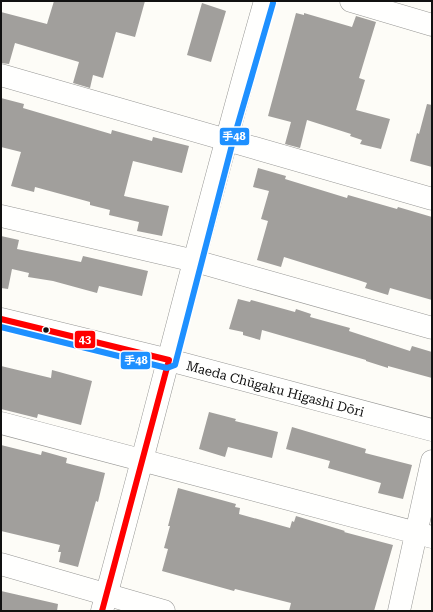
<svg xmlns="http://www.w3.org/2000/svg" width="433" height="612" viewBox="0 0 433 612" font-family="'Roboto Serif','Noto Sans JP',serif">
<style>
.building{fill:#a19f9c}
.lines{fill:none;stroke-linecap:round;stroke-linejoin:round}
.minor-casing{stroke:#979795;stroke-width:23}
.tertiary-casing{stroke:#979795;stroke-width:23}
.minor{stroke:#fffffe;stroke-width:22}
.tertiary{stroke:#fffffe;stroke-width:22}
.bus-1-casing{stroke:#fff;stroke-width:9}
.bus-2-casing{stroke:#fff;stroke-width:9}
.bus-1{stroke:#f00;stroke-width:6}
.bus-2{stroke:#1e90ff;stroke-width:6}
.bus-dot{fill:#111;stroke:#fff;stroke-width:1.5}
.labels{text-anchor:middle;stroke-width:4;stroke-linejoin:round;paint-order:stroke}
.street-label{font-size:13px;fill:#111;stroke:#fff}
.line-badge{stroke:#fff;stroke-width:1.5}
.badge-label{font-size:11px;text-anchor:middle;font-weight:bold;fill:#fff}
</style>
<rect width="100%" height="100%" fill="#fdfcf7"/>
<path class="building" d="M54,1H145L135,37L116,32L103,78L93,75L90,88L73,83L79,62L15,43L9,64L1,63V12L47,24Z
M202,3L226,11L211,62L187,55Z
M296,13L304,15V13L352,27L356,16L376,22L359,78L365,80L356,110L390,119L381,149L360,144L362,140L350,136L351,134L307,120L300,148L285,144L291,122L268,116Z
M1,98L24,104L23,108L111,134L112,130L152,141L153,137L189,146L182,173L133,161L124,196L169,206L162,236L137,231L139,222L109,215L110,210L90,205V202L35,187L34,192L11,186L21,152L1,147Z
M427,104L432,105V167L410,161L417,133L419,134Z
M258,168L286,176L285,179L347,198L348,195L397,209L398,207L432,217V300L390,288L388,295L365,288L367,283L358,280L284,257L281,267L257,260L268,221L261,219L269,191L253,187Z
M1,236L19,240L17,249L81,262L83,256L148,271L142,296L99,286L97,293L53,281L28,277L29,273L12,269L8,289L1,288Z
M238,299L250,302L251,300L295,312L296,309L311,314L310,317L350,328L349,331L410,351L412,346L432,352V378L388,366V368L366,361V360L262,330L260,340L243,335V332L229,329Z
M1,366L51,378L52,370L92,381L81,425L38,414L37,418L1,409Z
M209,412L236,419L235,421L278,432L272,458L228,447L225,457L199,449Z
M292,427L366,449L365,453L412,465L403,499L378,493L381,483L328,468L330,461L286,449Z
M1,445L41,455L42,451L67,458L66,463L105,473L98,502L96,501L78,567L59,562L61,552H58L60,545L1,531Z
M178,488L236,504L235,507L240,508L239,514L290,528L292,521L294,522L296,516L345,531L344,532L393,545L374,611H289L291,603L235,589L234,591L162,571L168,549L164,548L170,526H168Z
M1,591L58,604L57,611H1Z"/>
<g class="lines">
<g class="minor-casing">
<path id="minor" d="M351,1L432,25
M1,75L432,199
M1,216L195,261L432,328
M1,423L432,537
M1,564L164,611
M399,611L432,461"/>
</g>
<g class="tertiary-casing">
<g id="tertiary">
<path id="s1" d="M1,319L169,360L432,430"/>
<path d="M102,611C157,408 207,203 265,1"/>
</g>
</g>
<use href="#minor" class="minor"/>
<use href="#tertiary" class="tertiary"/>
<g class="bus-1-casing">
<path id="bus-1" d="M1,319L169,360
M102,611L169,360"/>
</g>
<g class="bus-2-casing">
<path id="bus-2" d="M1,327L167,368L175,365L233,141L273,3"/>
</g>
<use href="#bus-1" class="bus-1"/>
<use href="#bus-2" class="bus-2"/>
</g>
<circle class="bus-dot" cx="46" cy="330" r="3.5"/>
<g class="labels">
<g class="street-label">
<text dy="5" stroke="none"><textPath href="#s1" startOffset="283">Maeda Chūgaku Higashi Dōri</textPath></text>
</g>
</g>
<g class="line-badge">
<rect x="219" y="127" width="31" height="19" rx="4" fill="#1e90ff"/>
<rect x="74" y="330" width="22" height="19" rx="4" fill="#f00"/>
<rect x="120" y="351" width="31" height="19" rx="4" fill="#1e90ff"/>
</g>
<g class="badge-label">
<text x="234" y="140">手48</text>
<text x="85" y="343">43</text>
<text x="136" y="364">手48</text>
</g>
<rect width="433" height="612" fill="none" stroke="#111111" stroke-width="4"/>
</svg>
